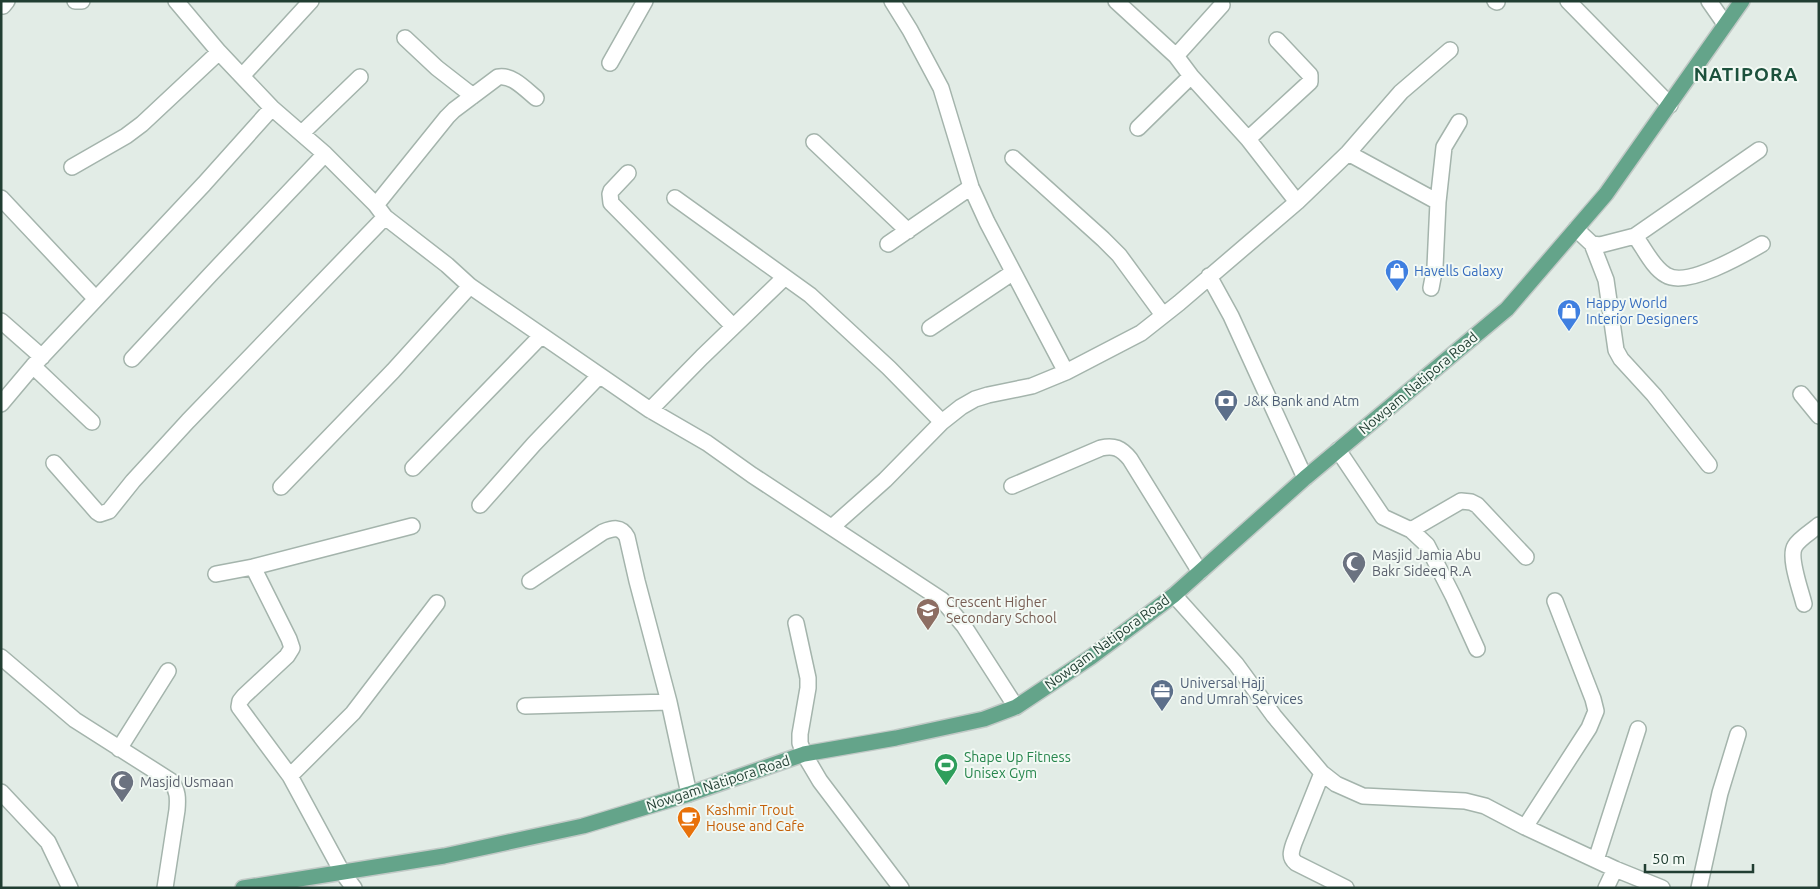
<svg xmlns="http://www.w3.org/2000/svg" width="1820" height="889" viewBox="0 0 1820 889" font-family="Ubuntu,sans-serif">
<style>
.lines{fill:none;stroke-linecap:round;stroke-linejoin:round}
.minor-casing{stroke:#a4b4ac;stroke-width:18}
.primary-casing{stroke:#c1c9c6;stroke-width:18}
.minor{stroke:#fff;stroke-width:15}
.primary{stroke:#64a48a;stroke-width:15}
.labels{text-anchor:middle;stroke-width:4;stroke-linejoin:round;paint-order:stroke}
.shop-label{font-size:14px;fill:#366cbe;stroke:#f2f9f4;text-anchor:start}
.street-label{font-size:14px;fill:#213e32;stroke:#f2f9f4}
.service-label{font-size:14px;fill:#4e5e75;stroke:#f2f9f4;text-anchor:start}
.worship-label{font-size:14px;fill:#5b616d;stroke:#f2f9f4;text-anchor:start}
.education-label{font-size:14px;fill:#785e54;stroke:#f2f9f4;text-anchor:start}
.leisure-label{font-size:14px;fill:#27864d;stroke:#f2f9f4;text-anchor:start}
.food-label{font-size:14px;fill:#c56008;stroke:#f2f9f4;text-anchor:start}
.district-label{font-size:19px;font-weight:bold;letter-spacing:1px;fill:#1c513c;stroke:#f2f9f4}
</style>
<rect width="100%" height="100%" fill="#e2ece6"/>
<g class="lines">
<g class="minor-casing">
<path id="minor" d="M75,1H82
M176,1L219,52L272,108L325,154L376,205L385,217L447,265L470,286L650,410L707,443L752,475L942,600L964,626L1016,707
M892,1L910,30L941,88L971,187L987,222L1066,372
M1116,1L1176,56L1191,76L1248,139L1297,202
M1495,1L1497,2
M1568,1L1670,105
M1709,1L1725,24
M3,6L7,1
M405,38L437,68L473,96
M1176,56L1222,5
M610,63L645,1
M242,76L311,1
M1138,128L1191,76
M302,133L360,77
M1248,139L1310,82V75L1277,40
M814,142L908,231
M1348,153L1438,202
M1013,158L1103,239L1119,255L1163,315
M72,167L126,136L142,124L219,52
M628,173L611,191L610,194L611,203L733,326
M1,198L96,299
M675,198L810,295L889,368L942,422
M376,205L447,117L454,110L498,77C512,74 526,90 536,98
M1576,229L1592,244L1600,245L1635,236L1759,150
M1635,236C1644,248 1653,268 1666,275C1686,288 1743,255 1762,244
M888,244L971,187
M1592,244L1606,280L1616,350L1621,359L1654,395L1709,465
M1209,276L1231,316L1305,478
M1431,288L1435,267L1438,202L1444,147L1459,122
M1,321L42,357
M930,328L1012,273
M132,359L210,275L325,154
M33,366L92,422
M1801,394L1819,416
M1,404L33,366L204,184L272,108
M650,410L702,357L785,277
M1338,450L1383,517L1411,530L1427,545L1453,596L1477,649
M54,463L97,512L100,514L109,511L133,481L188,421L385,217
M413,468L541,336
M1012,486L1101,448C1114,445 1121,448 1130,459L1200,572
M281,487L393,371L470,286
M480,505L534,444L599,376
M832,527L885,480L942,422L961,407L975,399L988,395L1032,386L1066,372L1141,333L1179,303L1297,202L1348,153L1401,92L1450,50
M1411,530L1461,501L1471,502L1477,505L1526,557
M253,567L289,639L292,648L287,656L244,696L240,701L239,707L290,776L342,872L354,888
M216,574L253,567L412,526
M530,581L603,532C613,528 621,526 627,537L637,581L669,702L689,794
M1174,595L1236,664L1274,716L1322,773L1336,784L1363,796L1465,801L1485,806L1525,827L1615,869L1662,888
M1804,604C1801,591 1788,557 1795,546C1800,538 1811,532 1819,525
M796,623L808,678V688L800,734V743L804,754L820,781L901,888
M1,657L75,720L171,781C178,791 178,798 177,810L165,888
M525,706L669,702
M119,749L168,671
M1322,773L1294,843C1291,852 1289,857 1296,863L1346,888
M290,776L353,713L437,603
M1,792L48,842L70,888
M1525,827L1589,728L1596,711L1593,699L1555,601
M1596,860L1638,729
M1606,888L1615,869
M1699,888L1720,793L1738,734"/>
</g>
<g class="primary-casing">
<path id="primary" d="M243,888L444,856L583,826L689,794L804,754L896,738L984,719L1016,707L1091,657L1174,595L1305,478L1507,309L1606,194L1742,1"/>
</g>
<use href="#minor" class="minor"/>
<use href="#primary" class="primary"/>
</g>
<defs>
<g id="shop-pin" transform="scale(1.25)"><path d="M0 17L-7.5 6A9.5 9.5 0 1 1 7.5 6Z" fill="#3f7fe0" stroke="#f2f9f4"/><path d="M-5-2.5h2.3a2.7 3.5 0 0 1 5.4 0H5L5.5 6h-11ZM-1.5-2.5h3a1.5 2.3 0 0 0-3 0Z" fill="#fff"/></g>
<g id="bank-pin" transform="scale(1.25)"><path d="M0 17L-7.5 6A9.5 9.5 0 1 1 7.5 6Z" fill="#5c6f8a" stroke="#f2f9f4"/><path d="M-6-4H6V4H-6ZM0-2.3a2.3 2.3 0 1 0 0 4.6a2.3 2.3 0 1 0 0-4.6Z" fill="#fff"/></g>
<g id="mosque-pin" transform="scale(1.25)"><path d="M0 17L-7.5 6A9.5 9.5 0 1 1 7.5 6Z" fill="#6b7280" stroke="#f2f9f4"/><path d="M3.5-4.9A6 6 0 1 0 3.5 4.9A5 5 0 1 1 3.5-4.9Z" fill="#fff"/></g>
<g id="school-pin" transform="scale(1.25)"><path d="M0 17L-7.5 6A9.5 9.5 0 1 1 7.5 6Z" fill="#8d6e63" stroke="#f2f9f4"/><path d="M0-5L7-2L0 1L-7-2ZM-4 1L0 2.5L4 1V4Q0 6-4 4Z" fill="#fff"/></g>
<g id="office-pin" transform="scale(1.25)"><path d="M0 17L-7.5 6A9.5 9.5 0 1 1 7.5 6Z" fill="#5c6f8a" stroke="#f2f9f4"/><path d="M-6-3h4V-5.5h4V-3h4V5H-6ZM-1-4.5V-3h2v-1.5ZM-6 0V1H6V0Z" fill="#fff"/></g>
<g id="stadium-pin" transform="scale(1.25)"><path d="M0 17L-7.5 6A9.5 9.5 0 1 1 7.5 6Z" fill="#2e9e5b" stroke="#f2f9f4"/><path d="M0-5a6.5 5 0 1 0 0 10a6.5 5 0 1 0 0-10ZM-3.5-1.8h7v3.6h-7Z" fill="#fff"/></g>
<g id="cafe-pin" transform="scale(1.25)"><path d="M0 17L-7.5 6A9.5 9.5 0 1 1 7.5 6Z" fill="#e8710a" stroke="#f2f9f4"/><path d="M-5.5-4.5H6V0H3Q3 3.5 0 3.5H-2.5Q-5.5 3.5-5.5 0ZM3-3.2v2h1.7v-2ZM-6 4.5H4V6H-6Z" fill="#fff"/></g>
</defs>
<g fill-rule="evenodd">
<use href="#shop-pin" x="1397" y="271"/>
<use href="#shop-pin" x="1569" y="311"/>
<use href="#bank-pin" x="1226" y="401"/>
<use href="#mosque-pin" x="1354" y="563"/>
<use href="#school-pin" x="928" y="610"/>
<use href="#office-pin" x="1162" y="691"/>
<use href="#stadium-pin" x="946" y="765"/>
<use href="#mosque-pin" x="122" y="782"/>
<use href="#cafe-pin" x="689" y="818"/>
</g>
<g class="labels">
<g class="shop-label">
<text x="1414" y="276">Havells Galaxy</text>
<text x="1586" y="308">Happy World<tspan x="1586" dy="16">Interior Designers</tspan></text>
</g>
<g class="street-label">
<text transform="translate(1418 383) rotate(-40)" y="5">Nowgam Natipora Road</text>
<text transform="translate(1107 642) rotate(-36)" y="5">Nowgam Natipora Road</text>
<text transform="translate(718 783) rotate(-18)" y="5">Nowgam Natipora Road</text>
</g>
<g class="service-label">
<text x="1244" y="406">J&amp;K Bank and Atm</text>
<text x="1180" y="688">Universal Hajj<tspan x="1180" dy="16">and Umrah Services</tspan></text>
</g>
<g class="worship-label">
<text x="1372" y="560">Masjid Jamia Abu<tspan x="1372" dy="16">Bakr Sideeq R.A</tspan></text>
<text x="140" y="787">Masjid Usmaan</text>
</g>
<g class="education-label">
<text x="946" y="607">Crescent Higher<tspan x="946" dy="16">Secondary School</tspan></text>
</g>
<g class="leisure-label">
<text x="964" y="762">Shape Up Fitness<tspan x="964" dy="16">Unisex Gym</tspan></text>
</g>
<g class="food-label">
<text x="706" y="815">Kashmir Trout<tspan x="706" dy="16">House and Cafe</tspan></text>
</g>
<g class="district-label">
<text x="1746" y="81">NATIPORA</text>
</g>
</g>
<rect width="1820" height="889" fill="none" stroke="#213e32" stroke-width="5"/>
<path d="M1645 864v8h108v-8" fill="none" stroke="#213e32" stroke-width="2.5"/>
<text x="1652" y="864" font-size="15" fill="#213e32" stroke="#f2f9f4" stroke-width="4" paint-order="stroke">50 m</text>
</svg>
